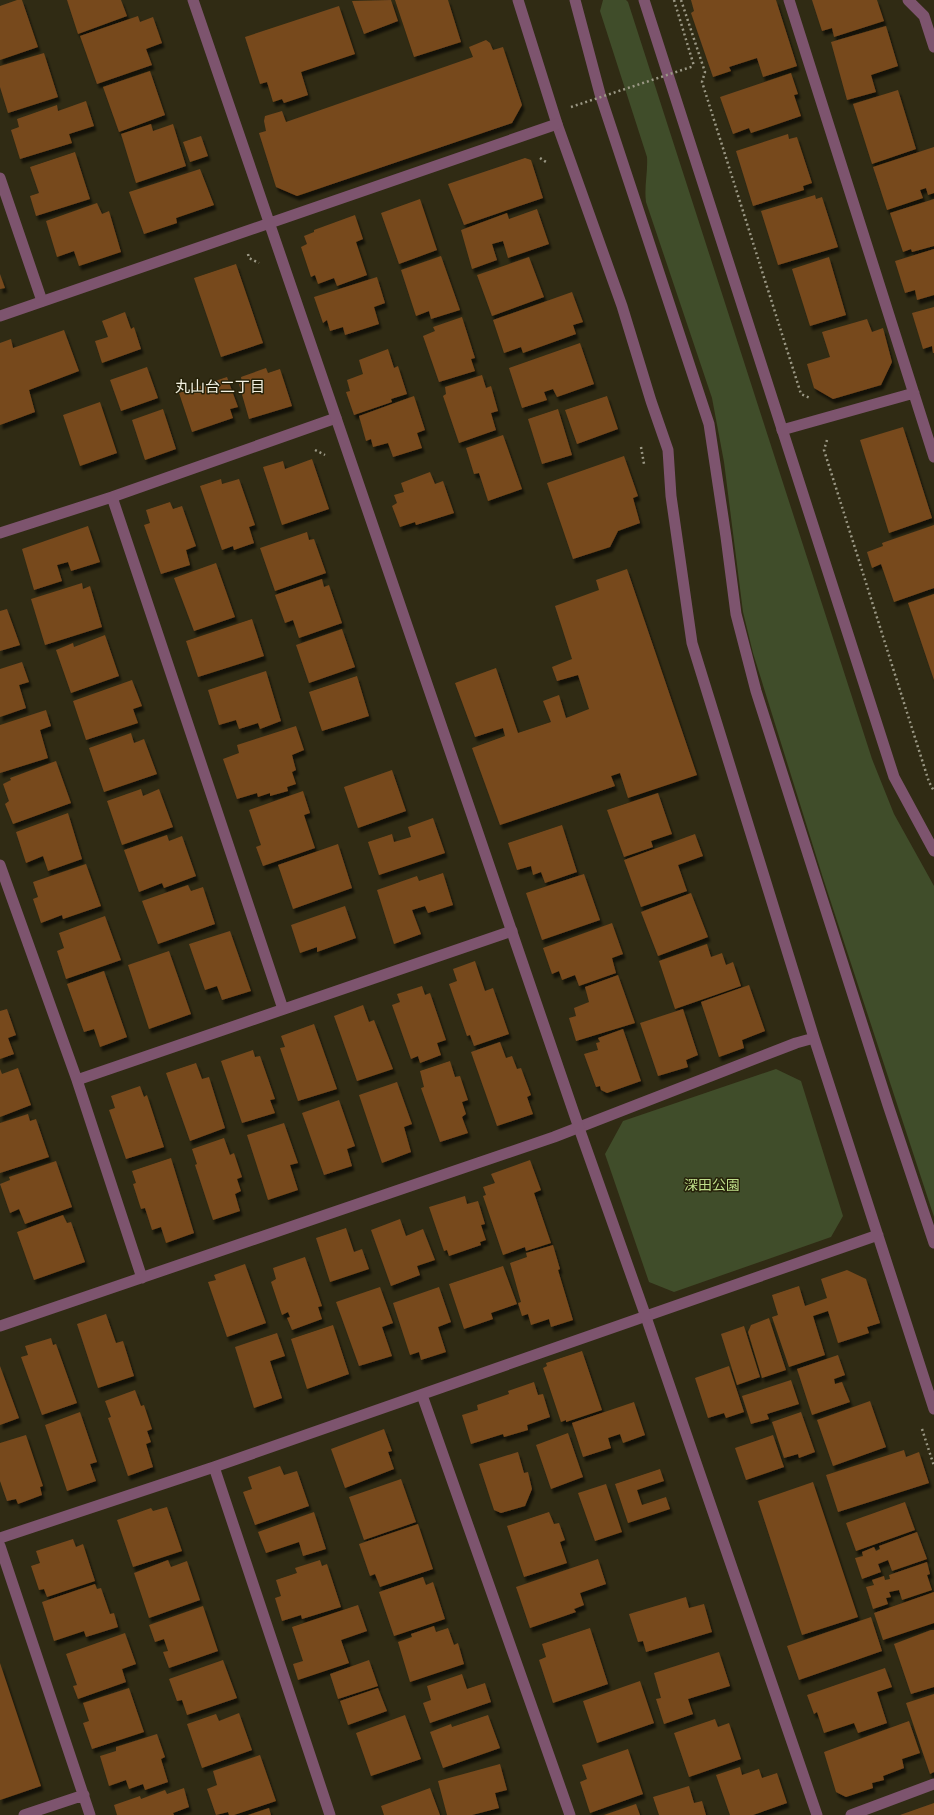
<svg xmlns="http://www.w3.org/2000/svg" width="934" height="1815" viewBox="0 0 934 1815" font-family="'Nunito Sans','Noto Sans JP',sans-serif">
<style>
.green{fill:#404d2a}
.building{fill:#77491d;filter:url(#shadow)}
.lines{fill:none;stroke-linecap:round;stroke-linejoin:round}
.path{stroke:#9b9885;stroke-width:2.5;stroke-dasharray:2 3;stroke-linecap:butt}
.minor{stroke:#7d546e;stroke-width:11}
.tertiary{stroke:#7d546e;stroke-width:11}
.path-bridge{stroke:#9b9885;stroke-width:2.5;stroke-dasharray:2 3;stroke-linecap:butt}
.labels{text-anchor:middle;stroke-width:3;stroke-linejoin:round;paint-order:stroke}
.park-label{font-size:14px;fill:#bfdf8a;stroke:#26220a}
.neighbourhood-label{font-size:15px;fill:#f4f2e3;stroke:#26220a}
</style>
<defs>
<filter id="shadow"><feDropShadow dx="2.5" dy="4.5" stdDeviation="1" flood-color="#0009"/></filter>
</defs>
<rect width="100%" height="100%" fill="#302b14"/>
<path class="green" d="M603,0H626L628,2L872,759L894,814L934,886V1217L823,878L753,653L743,612L724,462L712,398L646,202C644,187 648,172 647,157L600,11Z
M776,1069L801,1081L843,1216L831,1237L674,1292L649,1282L605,1154L623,1121Z"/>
<path class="building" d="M17,0H22L38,47L0,60V6Z
M67,0H121L127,16L78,34Z
M391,0L398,21L364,34L352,1Z
M395,0H448L461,42L414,57Z
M691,0H776L797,66L763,77L757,58L729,67L731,71L713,77L691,13L694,11Z
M812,0H877L884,21L834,37L832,28L822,31Z
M339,6L355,54L301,72L308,95L284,103L282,99L273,102L267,82L260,84L245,37Z
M138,16L140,22L153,17L162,43L146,49L152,65L97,84L80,36Z
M886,26L898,66L871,75L876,92L847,100L831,42Z
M486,40L490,43L493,50L503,47L522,105L512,123L297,196L276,187L259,133L266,131L264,121L265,116L282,111L286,122L473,57L469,47Z
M44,53L58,97L8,113L0,87V66Z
M150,71L165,115L119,132L103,87Z
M791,73L798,94L794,95L801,116L751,133L749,128L733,134L720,97Z
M898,90L916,149L872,164L853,104Z
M86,101L94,126L69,134L72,143L20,159L11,130L19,127L17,119L57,105L58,111Z
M151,124L153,131L173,124L186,166L136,183L121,134Z
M788,134L789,139L797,137L812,183L803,186L804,190L753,206L736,151Z
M201,136L208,156L190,162L183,142Z
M934,147V193L928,195L926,188L920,190L923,198L887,210L873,167Z
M75,152L90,199L36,216L30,196L39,193L30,167Z
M525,158L531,160L543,198L464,225L448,184Z
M200,169L214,205L176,218L177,223L144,234L129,192Z
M815,195L816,199L822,197L838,247L778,265L761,211Z
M420,199L437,250L399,264L381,213Z
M934,199V246L912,252L911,249L903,252L890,213Z
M97,203L102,214L109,211L121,252L79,266L74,251L57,257L46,221Z
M537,209L549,244L508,258L503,241L492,244L497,260L472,269L461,230L507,213L509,219Z
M355,215L363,239L356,242L367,275L337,286L334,278L318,284L315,275L311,277L301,247L307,244L304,236L314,232V230Z
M934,249V295L917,300L915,290L905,293L895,261Z
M441,256L460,310L431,319L429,311L416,316L401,270Z
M529,257L544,297L492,316L477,275Z
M829,257L846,315L810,326L792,269Z
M236,264L263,343L221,357L194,278Z
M0,274L5,288L0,289Z
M377,277L385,303L374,307L379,324L345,335L343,327L330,331L327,320L323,323L314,297Z
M572,292L583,322L573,325L576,334L523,353L521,347L504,353L493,320Z
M934,307V353H933L932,346L923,349L912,313Z
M125,312L131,329L134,327L141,349L102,363L95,341L108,337L102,321Z
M462,317L475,358L471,359L475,371L439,382L423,336L435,331L433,327Z
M867,319L872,332L883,328L892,362L881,385L833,399L814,388L807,364L830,357L822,332Z
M64,330L79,371L29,390L35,412L0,425V343L11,339L13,348Z
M580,343L594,384L557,397L553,389L544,392L547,400L522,408L509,368Z
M388,349L394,368L398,366L407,394L391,399L392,402L354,415L346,392L350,391L347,380L363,374L359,360Z
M147,367L158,398L121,411L110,380Z
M266,368L268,373L280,369L292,406L249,419L239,384L242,383L241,377Z
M482,375L486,388L491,386L498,411L491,413L496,430L459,443L443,396L446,394L445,387Z
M227,377L238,407L230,409L233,418L192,432L179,393Z
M414,396L425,430L417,433L422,448L393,457L388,443L373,447L371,439L366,441L359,416Z
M607,396L618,429L577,444L565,410Z
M100,402L117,453L80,466L63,415Z
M163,409L176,449L145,460L132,420Z
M558,409L572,455L542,464L528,419Z
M903,427L932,518L889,533L860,440Z
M503,435L522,489L488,501L479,473L474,474L466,448Z
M624,456L638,496L633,498L640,523L618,531L610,547L573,559L547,483Z
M312,459L329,509L282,525L263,467L283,461L285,469Z
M430,472L435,484L443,481L454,513L416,525L415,522L400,527L392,506L397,503L394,495L404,492L401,483Z
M221,479L222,484L239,479L255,525L249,527L254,543L234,550L233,546L222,550L200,486Z
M170,502L173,509L182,506L196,546L186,550L190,565L161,574L144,525L150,523L146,510Z
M934,525V588L894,602L881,564L872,568L867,552L883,546L882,543Z
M88,526L100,562L71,571L68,562L57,565L62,581L34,590L22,549Z
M307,532L309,540L314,539L326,573L275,591L260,548Z
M216,563L235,617L194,631L174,578Z
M627,569L697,775L628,798L620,773L611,776L615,786L500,825L472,748L505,736L503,728L475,737L455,683L496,668L518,733L551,722L543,701L559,695L566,718L589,709L578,675L557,681L552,667L572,659L555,606L599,590L596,580Z
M322,579L324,587L329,585L342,623L299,638L293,620L285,623L275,595Z
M82,583L83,589L90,586L102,627L45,645L31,599Z
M934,594V680L908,603Z
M7,609L20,645L0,651V611Z
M252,619L264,656L198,677L186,641Z
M342,629L355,667L309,683L296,645Z
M105,635L119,676L71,693L56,650L73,643L74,647Z
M22,662L29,682L19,685L26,708L0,717V669Z
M266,671L281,721L260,729L258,723L239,729L236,720L219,725L208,690Z
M357,676L369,716L322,731L309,692Z
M132,680L142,706L133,709L138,723L86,740L73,701Z
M46,710L51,726L40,730L48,758L0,773V725Z
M296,726L304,750L292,755L296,770L292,772L296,784L287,787L288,791L270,796V793L258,797L257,793L237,799L223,759L239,753L237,745Z
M131,733L134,743L144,739L157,774L104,792L89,748Z
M56,761L71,803L13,824L5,804L9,801L3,784L11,780L10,778Z
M392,770L406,811L358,828L344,787Z
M141,789L143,796L159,789L173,827L122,845L107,801Z
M303,791L310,813L304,815L315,848L263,866L256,847L261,845L249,810Z
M658,793L672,834L651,841L653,847L624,857L607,810Z
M68,813L82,859L48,871L43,856L26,863L16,832Z
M433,818L445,853L379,875L368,842L392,834L394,842L411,837L408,827Z
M562,825L577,872L545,883L541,872L533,875L531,866L517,870L508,843Z
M695,834L703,856L678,865L687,891L641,907L624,860Z
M167,835L169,841L182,836L196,876L164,888L162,883L139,892L124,850Z
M338,844L352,888L293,909L278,865Z
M86,864L101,906L63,919L62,915L41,923L33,899L38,897L33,882Z
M443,873L453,905L428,913L425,906L412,910L421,934L394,944L377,890L417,876L419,881Z
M584,874L600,920L542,940L526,893Z
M188,885L191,891L203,887L215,924L158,944L142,901Z
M691,893L708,937L658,956L641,912Z
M345,906L356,938L317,952V947L300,953L291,925Z
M105,916L121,960L66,979L57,951L64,948L59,933Z
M612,923L623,954L612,958L616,973L579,986L575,975L562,980L559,971L552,974L543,948Z
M230,931L251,991L222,1000L217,986L205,990L189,944Z
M707,944L711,957L722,953L726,965L733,962L741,986L675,1009L659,961Z
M169,951L191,1014L149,1029L128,965Z
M475,961L485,991L493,988L509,1034L474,1046L470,1035L467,1036L449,984L457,981L453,969Z
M104,971L127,1037L100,1047L94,1029L84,1032L67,984Z
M618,975L635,1023L576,1041L569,1018L576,1016L574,1008L589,1002L585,987Z
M749,985L765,1031L742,1040L744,1048L719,1057L701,1002Z
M422,986L425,995L430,993L446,1040L437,1043L441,1055L420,1063L418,1056L411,1059L392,1005L400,1002L397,994Z
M363,1005L369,1022L374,1020L393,1069L357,1081L334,1016Z
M7,1009L16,1035L8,1038L14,1054L0,1059V1011Z
M683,1009L698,1055L686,1060L688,1067L658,1076L640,1023Z
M314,1024L337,1089L298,1101L280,1048L285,1047L281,1036Z
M623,1029L641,1081L607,1093L601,1090L600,1086L596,1087L584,1054L598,1050L596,1043L600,1042L598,1038Z
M500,1042L506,1058L512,1056L517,1069L521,1068L531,1095L527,1097L533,1114L497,1126L471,1052Z
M253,1050L255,1057L260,1056L275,1099L270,1100L275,1113L242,1123L221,1061Z
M450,1061L455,1077L460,1076L468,1100L462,1102L466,1114L462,1117L468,1133L440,1142L421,1088L424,1087L420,1071Z
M196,1063L202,1079L209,1077L225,1128L190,1141L166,1073Z
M18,1068L31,1105L0,1117V1069L2,1074Z
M397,1082L412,1124L404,1127L411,1152L382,1163L359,1095Z
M140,1086L144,1097L147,1095L164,1147L126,1159L109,1110L115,1108L111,1096Z
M339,1100L355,1146L347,1149L352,1166L324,1175L302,1113Z
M28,1114L30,1121L36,1119L49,1157L0,1173V1123Z
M284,1123L298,1163L290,1165L298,1190L268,1200L247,1135Z
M224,1138L230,1155L234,1153L242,1177L237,1179L241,1191L235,1194L240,1211L213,1220L195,1165L197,1164L192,1149Z
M171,1158L194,1233L166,1243L161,1227L152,1230L145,1208L141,1209L133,1184L136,1183L132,1171Z
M530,1160L541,1190L534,1193L551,1243L526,1251L525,1247L503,1255L483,1196L486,1195L483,1187L495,1183L491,1174Z
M56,1161L72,1207L25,1224L19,1209L10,1213L0,1184L10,1180L9,1177Z
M465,1196L467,1204L478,1201L485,1224L481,1225L486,1240L480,1242L481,1245L449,1256L447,1250L444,1251L429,1207Z
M63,1215L67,1223L71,1222L85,1262L34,1280L17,1232Z
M400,1219L406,1236L423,1229L435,1260L417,1266L420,1275L391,1286L371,1230Z
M346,1228L354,1252L362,1249L369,1269L330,1282L316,1238Z
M553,1245L560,1269L558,1270L573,1320L551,1327L549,1319L531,1325L528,1314L522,1316L518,1303L521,1302L510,1263L527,1257L526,1253Z
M305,1257L322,1306L318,1307L322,1319L292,1330L287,1318L290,1317L288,1312L282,1315L271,1282L276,1279L273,1268Z
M245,1264L266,1323L227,1337L208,1282L216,1280L214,1275Z
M503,1266L517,1304L491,1313L493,1319L464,1329L449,1284Z
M847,1270L866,1279L880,1323L867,1327L869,1333L838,1343L828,1311L813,1316L825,1355L789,1367L772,1317L778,1315L772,1295L799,1286L805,1306L827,1298L821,1279Z
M380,1287L393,1323L382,1327L392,1356L359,1366L336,1302Z
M439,1287L451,1322L438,1327L446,1352L421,1360L419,1352L410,1355L393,1303Z
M106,1314L116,1343L123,1341L134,1376L98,1388L77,1324Z
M769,1318L786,1370L762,1378L748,1332L751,1325Z
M333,1325L349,1374L307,1389L291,1339Z
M744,1326L760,1377L737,1385L721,1334Z
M277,1333L285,1356L270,1361L282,1398L254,1408L235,1347Z
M51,1338L53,1345L56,1344L77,1403L42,1415L21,1357L28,1355L25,1346Z
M582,1351L602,1410L566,1422V1420L561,1422L543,1368L547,1366L546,1363Z
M838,1355L845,1375L834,1379L835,1384L842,1382L850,1402L812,1415L797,1369Z
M0,1366L19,1418L0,1425Z
M729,1366L744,1412L726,1418L724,1413L708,1418L695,1378Z
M791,1380L799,1404L767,1414L769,1419L751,1424L742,1396Z
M534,1382L538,1395L543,1394L550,1417L527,1425L528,1430L504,1437L503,1434L471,1444L462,1415L478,1410L477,1405L509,1394L508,1391Z
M135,1390L141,1406L144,1405L152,1429L147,1431L151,1442L146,1444L153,1467L128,1476L108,1418L111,1417L105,1401Z
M870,1401L886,1447L833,1466L817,1420Z
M634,1402L645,1435L623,1443L620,1434L608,1438L611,1448L583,1457L572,1423Z
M80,1412L97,1462L90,1464L96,1481L67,1491L45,1425Z
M801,1412L815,1452L799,1458L798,1454L784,1458L772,1422Z
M384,1429L392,1451L388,1452L394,1469L345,1488L331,1449Z
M568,1433L583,1477L551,1489L536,1445Z
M26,1435L43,1486L40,1487L42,1495L18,1504L16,1499L7,1501L0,1481V1443Z
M773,1435L784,1467L746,1480L735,1448Z
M904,1450L906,1457L919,1452L929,1483L838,1512L826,1475Z
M518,1452L524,1473L528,1472L532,1489L525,1506L501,1513L494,1510L479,1464Z
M280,1466L284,1475L297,1471L309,1506L255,1525L243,1492L252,1489L248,1477Z
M660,1469L664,1481L637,1490L642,1505L666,1497L670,1509L628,1523L615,1484Z
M401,1479L416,1522L364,1540L349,1497Z
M813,1482L858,1617L802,1635L758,1501Z
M606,1484L622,1532L595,1541L578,1493Z
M905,1502L915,1530L856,1551L846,1523Z
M167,1507L182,1551L133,1567L117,1520L151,1508L153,1511Z
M314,1512L326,1549L303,1556L299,1542L266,1553L258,1532Z
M549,1512L554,1524L559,1523L565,1540L560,1542L567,1563L524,1577L507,1526Z
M418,1524L433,1569L380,1587L375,1574L370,1576L359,1544Z
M917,1532L927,1559L892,1571L888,1560L878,1564L881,1572L862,1579L855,1558L863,1556L862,1552L874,1547L876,1551L880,1549L879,1546Z
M73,1539L76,1547L83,1544L95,1581L47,1597L44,1589L39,1590L31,1566L40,1563L36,1551Z
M598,1559L606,1584L580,1593L584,1605L574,1609L576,1612L530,1628L516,1587Z
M168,1560L171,1567L187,1561L200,1600L149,1618L134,1573Z
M320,1560L322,1566L327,1564L341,1607L302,1619L301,1615L282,1621L275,1598L281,1596L276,1580L297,1573L295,1568Z
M927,1562L930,1574L927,1575L932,1590L902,1600L899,1590L889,1592L891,1597L886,1598L888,1604L873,1609L866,1587L874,1585L872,1580L884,1576L885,1580L890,1579L889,1575Z
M423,1577L426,1585L433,1582L445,1619L394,1636L379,1592Z
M95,1584L97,1589L101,1588L110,1614L114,1613L118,1627L86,1637L84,1631L54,1641L42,1602Z
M934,1592V1623L883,1640L874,1613Z
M686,1597L689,1608L704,1604L712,1632L646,1652L643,1641L638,1642L629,1614Z
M358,1605L367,1631L341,1640L349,1663L298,1680L293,1664L303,1661L292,1627Z
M203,1606L218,1651L169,1668L163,1652L168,1651L164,1639L155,1642L149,1625Z
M871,1617L882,1651L799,1680L787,1646Z
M434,1626L436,1632L448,1628L454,1645L458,1643L464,1664L410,1682L398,1642L412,1637L411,1634Z
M590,1628L608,1684L553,1703L539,1660L546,1657L542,1644Z
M931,1630H934V1687L911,1694L894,1644Z
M125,1633L136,1664L122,1669L126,1682L78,1699L73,1686L77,1685L66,1654Z
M719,1652L730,1686L688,1699L693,1714L664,1724L656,1699L661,1698L654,1673Z
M223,1660L237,1698L187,1715L182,1700L177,1701L169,1679Z
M369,1660L378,1686L338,1699L330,1674Z
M0,1663L41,1786L0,1800Z
M885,1668L892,1687L877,1692L887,1723L858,1733L854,1723L824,1733L817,1712L814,1714L807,1695Z
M462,1674L467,1689L485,1683L491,1702L430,1723L423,1703L431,1700L427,1686Z
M640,1681L654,1723L597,1743L583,1701Z
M129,1688L144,1732L92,1749L83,1723L89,1721L83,1703Z
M378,1688L387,1711L348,1725L340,1701Z
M934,1694V1772L930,1774L906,1703Z
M239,1713L252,1750L202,1768L187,1724L216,1714L219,1721Z
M405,1715L421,1759L371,1776L356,1733Z
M488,1715L500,1748L443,1768L430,1732L451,1724L452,1727Z
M715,1719L718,1727L729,1723L741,1759L689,1777L674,1733Z
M909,1721L920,1753L902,1759L904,1768L883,1776L884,1780L872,1783L873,1788L846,1797L836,1792L824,1752Z
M157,1734L165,1757L161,1759L168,1782L145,1790L143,1784L129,1789L126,1780L109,1786L100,1756L116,1751V1747Z
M628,1749L643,1794L590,1813L580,1782L587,1779L582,1765Z
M260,1755L276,1801L234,1815H229L228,1812L216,1815L207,1789L217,1785L213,1771Z
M500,1764L507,1790L495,1793L499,1808L472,1815H447L438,1781Z
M740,1767L742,1775L759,1769L762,1778L777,1773L787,1803L753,1815H730L716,1775Z
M689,1786L694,1803L702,1801L706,1815H659L653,1797Z
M184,1788L189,1807L173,1813L174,1815H117L114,1805L140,1796L141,1799L165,1790L167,1794Z
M430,1788L440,1815H384L381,1806Z
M934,1803V1815H900Z
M636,1804L640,1815H604Z
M269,1808L271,1815H248Z"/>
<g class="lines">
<path class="path" d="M674,0L694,66
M681,0L705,72L702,82L801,394L810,398
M540,158L546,162
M248,254L249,258L259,263
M827,440L824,450L929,782L934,791
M641,447L644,464
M315,450L325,455
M922,1429L934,1466"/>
<path class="minor" d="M518,0L557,124L622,306L651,401L668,450L671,496L692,643L814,1038L934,1409
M789,0L934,457
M908,0L924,16L934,47
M0,178L42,301
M782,430L914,393
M112,497L283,1009
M0,533L112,497L336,418
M0,865L77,1080L142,1278
M77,1080L512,931
M0,1326L554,1137L796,1043L814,1038
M422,1395L570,1815
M214,1467L330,1815
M0,1538L214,1467L878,1235
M0,1546L90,1815
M24,1815L84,1795
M851,1815L934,1784"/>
<path class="tertiary" d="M193,0L579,1128L646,1317L817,1815
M575,0L600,94L709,424L726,537L736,614L756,691L888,1105L934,1243
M644,0L894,777L934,851
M0,316L557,124"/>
<path class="path-bridge" d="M571,107L694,66"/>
</g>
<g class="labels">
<g class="park-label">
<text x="712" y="1190">深田公園</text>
</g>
<g class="neighbourhood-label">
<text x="220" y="392">丸山台二丁目</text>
</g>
</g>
</svg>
